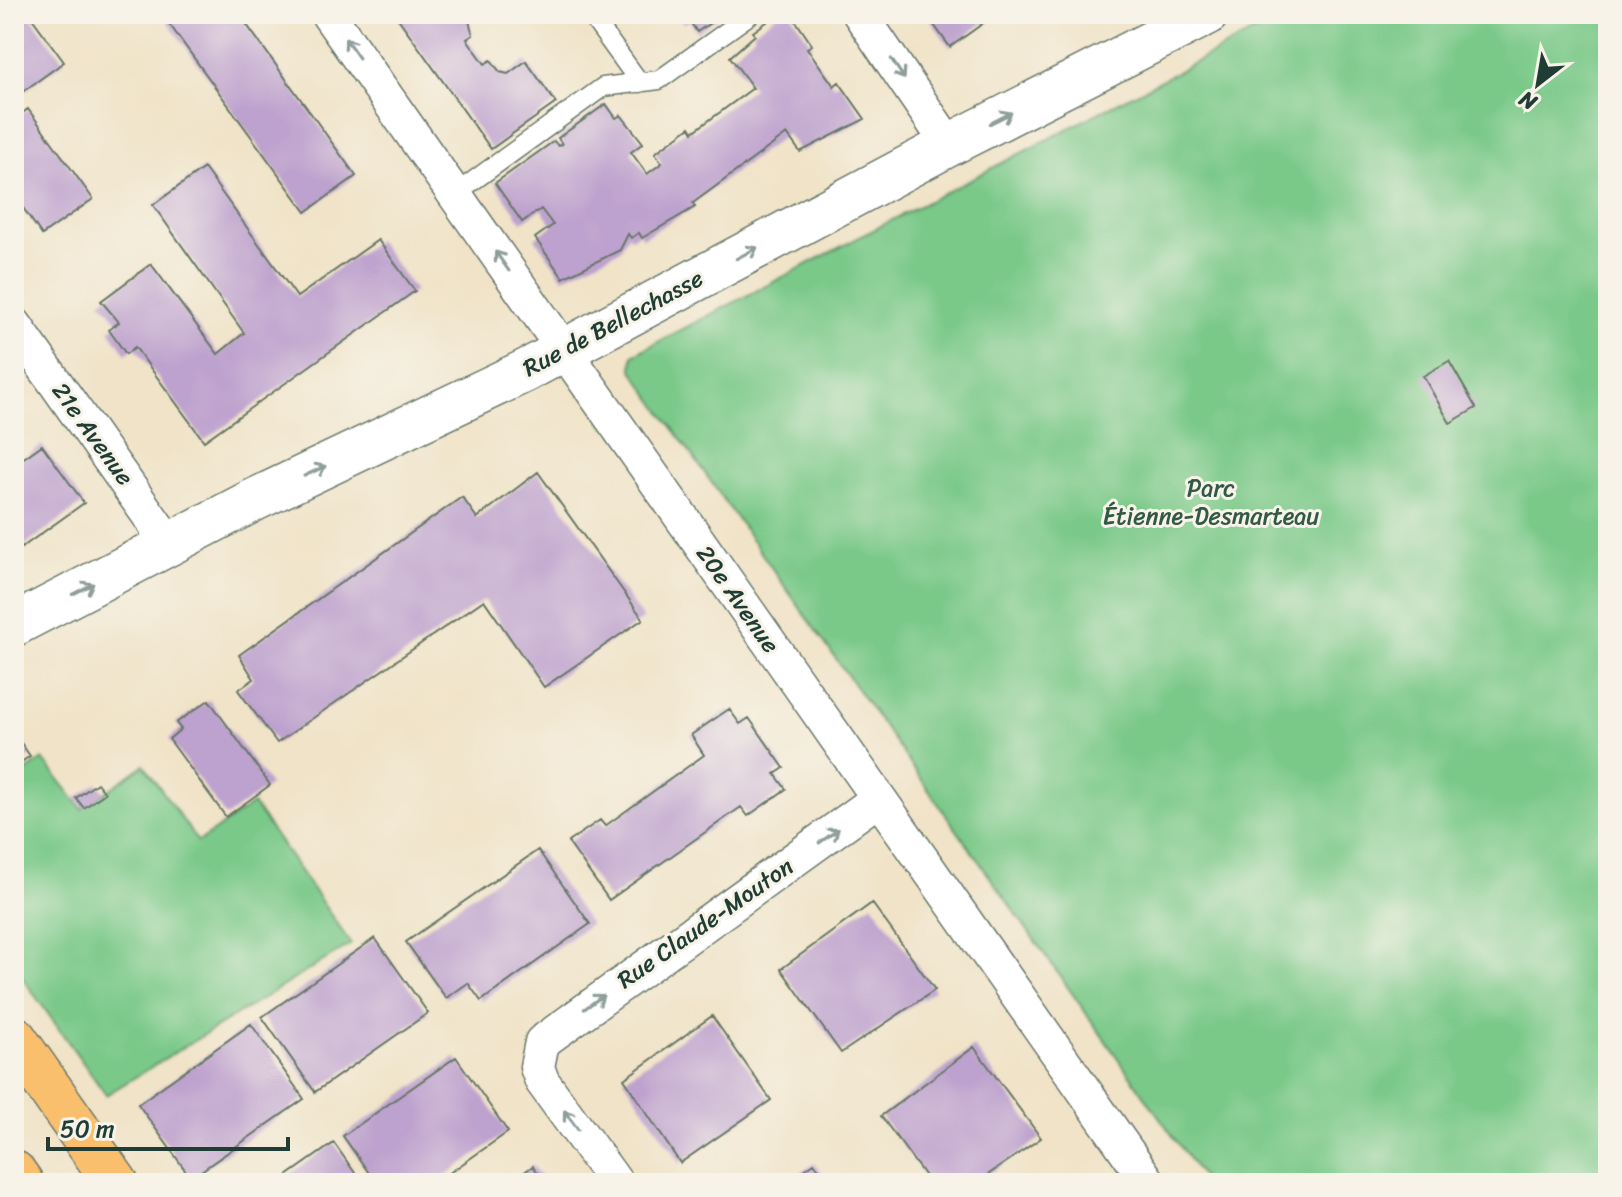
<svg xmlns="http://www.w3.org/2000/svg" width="1622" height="1197" viewBox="0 0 1622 1197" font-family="Sriracha,sans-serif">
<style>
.green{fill:#7ac989;stroke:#4c835e;stroke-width:2}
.building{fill:#bda1ce}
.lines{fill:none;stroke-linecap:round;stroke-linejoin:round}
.service-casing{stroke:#687768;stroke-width:21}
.minor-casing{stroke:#687768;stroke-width:37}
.tertiary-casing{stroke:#687768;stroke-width:45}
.primary-casing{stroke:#687768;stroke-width:47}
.service{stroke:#fff;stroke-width:18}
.minor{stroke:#fff;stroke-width:34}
.tertiary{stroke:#fff;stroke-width:42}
.primary{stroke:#f9bf6d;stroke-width:44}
.oneway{stroke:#8f9e9a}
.labels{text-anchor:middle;stroke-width:6;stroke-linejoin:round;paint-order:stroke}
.street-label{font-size:24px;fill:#1f3d34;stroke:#f7f3e8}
.park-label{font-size:24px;fill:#315945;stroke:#f7f3e8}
</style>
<rect width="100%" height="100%" fill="#f7f3e8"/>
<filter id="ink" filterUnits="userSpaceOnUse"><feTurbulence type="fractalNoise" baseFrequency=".0125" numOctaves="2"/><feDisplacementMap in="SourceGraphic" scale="16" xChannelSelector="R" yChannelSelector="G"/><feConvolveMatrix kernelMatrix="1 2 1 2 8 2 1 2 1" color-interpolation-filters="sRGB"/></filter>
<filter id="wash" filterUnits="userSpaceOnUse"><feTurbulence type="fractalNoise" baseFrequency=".006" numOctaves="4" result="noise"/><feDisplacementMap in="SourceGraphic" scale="32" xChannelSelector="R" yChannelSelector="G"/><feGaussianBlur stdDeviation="1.8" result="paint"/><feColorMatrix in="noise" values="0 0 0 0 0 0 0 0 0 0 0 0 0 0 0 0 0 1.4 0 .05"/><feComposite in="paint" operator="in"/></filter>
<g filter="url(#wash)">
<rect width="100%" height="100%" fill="#f0e3c8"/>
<path class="green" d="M1288,14H1608V1183H1206L632,370L633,355Z
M43,759L82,809L144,765L198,842L253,804L351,944L106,1095L14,966V858L17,855L14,850V780Z"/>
<g id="blocks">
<path class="building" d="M19,14H29L64,62L14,98V18Z
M162,14H239L356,176L306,212Z
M395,14H479L469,21L473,35L467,39L485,64L491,60L500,72L508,74L526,61L556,103L491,149Z
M677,14H723L697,32L689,20L684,24Z
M778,14H791L812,45L807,48L834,86L839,82L865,119L800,152L787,134L693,203L695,207L642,238L639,233L631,238L628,234L620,250L563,278L535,238L553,225L541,209L522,222L495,183L554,141L558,146L562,144L558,138L606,104L616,118L621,115L643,143L631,152L647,174L662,163L655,153L690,127L693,132L753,88L730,57L755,35L753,32Z
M926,14H996L950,47Z
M28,109L93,199L42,235L14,195V119Z
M204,168L297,297L378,240L415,291L204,441L135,347L126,354L109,330L119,322L101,301L151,264L218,354L244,333L153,205Z
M1449,361L1476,408L1450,423L1423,376Z
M42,445L84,503L14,553V465Z
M538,472L643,619L544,687L484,600L277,743L238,690L254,679L239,655L462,497L477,518Z
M209,700L270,785L226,817L169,739L181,729L176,723Z
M729,709L740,724L749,718L784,768L775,774L786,789L748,816L741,807L609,900L568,842L600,820L605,826L704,755L691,735Z
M14,733L30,756L14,767Z
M97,783L105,793L84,808L76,798Z
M538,850L590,924L481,1001L468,983L446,998L406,942Z
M872,903L935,990L841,1053L781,969Z
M375,938L428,1013L315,1092L262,1017Z
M712,1016L771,1100L680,1163L624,1079Z
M251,1024L304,1099L191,1178L138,1104Z
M974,1047L1041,1138L976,1183H930L881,1116Z
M456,1057L508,1132L435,1183H376L343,1136Z
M334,1143L362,1183H277Z
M814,1163L830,1183H786Z
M533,1166L545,1183H509Z"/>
</g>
</g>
<g filter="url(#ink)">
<use href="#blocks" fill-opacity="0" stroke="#687768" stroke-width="2"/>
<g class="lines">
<g class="service-casing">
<path id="service" d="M590,14L640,83
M455,194L603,87L659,80L751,14"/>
</g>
<g class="minor-casing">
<path id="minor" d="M328,14L1149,1183
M860,14L949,145
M14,324L170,545
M616,1183L542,1081L537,1067L542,1042L878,799"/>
</g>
<g class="tertiary-casing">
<path id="tertiary" d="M14,625L254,500L525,371L949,145L1207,14"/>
</g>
<g class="primary-casing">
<path id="primary" d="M14,1038L116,1183
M14,1173L21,1183"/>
</g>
<use href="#service" class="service"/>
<use href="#minor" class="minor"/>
<use href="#tertiary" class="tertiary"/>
<use href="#primary" class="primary"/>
</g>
<defs><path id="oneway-shaft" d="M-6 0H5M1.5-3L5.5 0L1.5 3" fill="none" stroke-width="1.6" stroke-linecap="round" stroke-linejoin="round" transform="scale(2)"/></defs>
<g class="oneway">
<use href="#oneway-shaft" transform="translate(352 48) rotate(-125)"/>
<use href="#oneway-shaft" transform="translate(898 69) rotate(56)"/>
<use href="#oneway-shaft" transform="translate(1001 118) rotate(-27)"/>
<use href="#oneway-shaft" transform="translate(747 253) rotate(-28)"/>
<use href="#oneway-shaft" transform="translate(502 261) rotate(-125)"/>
<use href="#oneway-shaft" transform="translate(315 471) rotate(-25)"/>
<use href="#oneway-shaft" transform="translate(83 589) rotate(-27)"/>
<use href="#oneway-shaft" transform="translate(829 836) rotate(-35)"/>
<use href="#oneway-shaft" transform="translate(594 1002) rotate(-36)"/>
<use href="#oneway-shaft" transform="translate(571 1120) rotate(-126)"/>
</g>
</g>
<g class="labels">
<g class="street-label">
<text transform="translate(613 323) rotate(-28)" y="8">Rue de Bellechasse</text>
<text transform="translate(93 434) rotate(54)" y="8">21e Avenue</text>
<text transform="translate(738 599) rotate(55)" y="8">20e Avenue</text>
<text transform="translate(705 923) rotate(-35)" y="8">Rue Claude-Mouton</text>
</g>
<g class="park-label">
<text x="1211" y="496">Parc<tspan x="1211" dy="28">Étienne-Desmarteau</tspan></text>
</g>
</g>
<rect width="1622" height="1197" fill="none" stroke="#f7f3e8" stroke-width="48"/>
<g transform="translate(1538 84) rotate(211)" stroke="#f7f3e8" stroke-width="6" paint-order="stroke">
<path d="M0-6L14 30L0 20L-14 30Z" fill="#1f3d34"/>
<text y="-12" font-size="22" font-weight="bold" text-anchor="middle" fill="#1f3d34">N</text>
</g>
<path d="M48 1137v12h240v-12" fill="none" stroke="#1f3d34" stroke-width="4"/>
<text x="60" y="1137" font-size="24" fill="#1f3d34" stroke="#f7f3e8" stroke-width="6" paint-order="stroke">50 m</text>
</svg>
